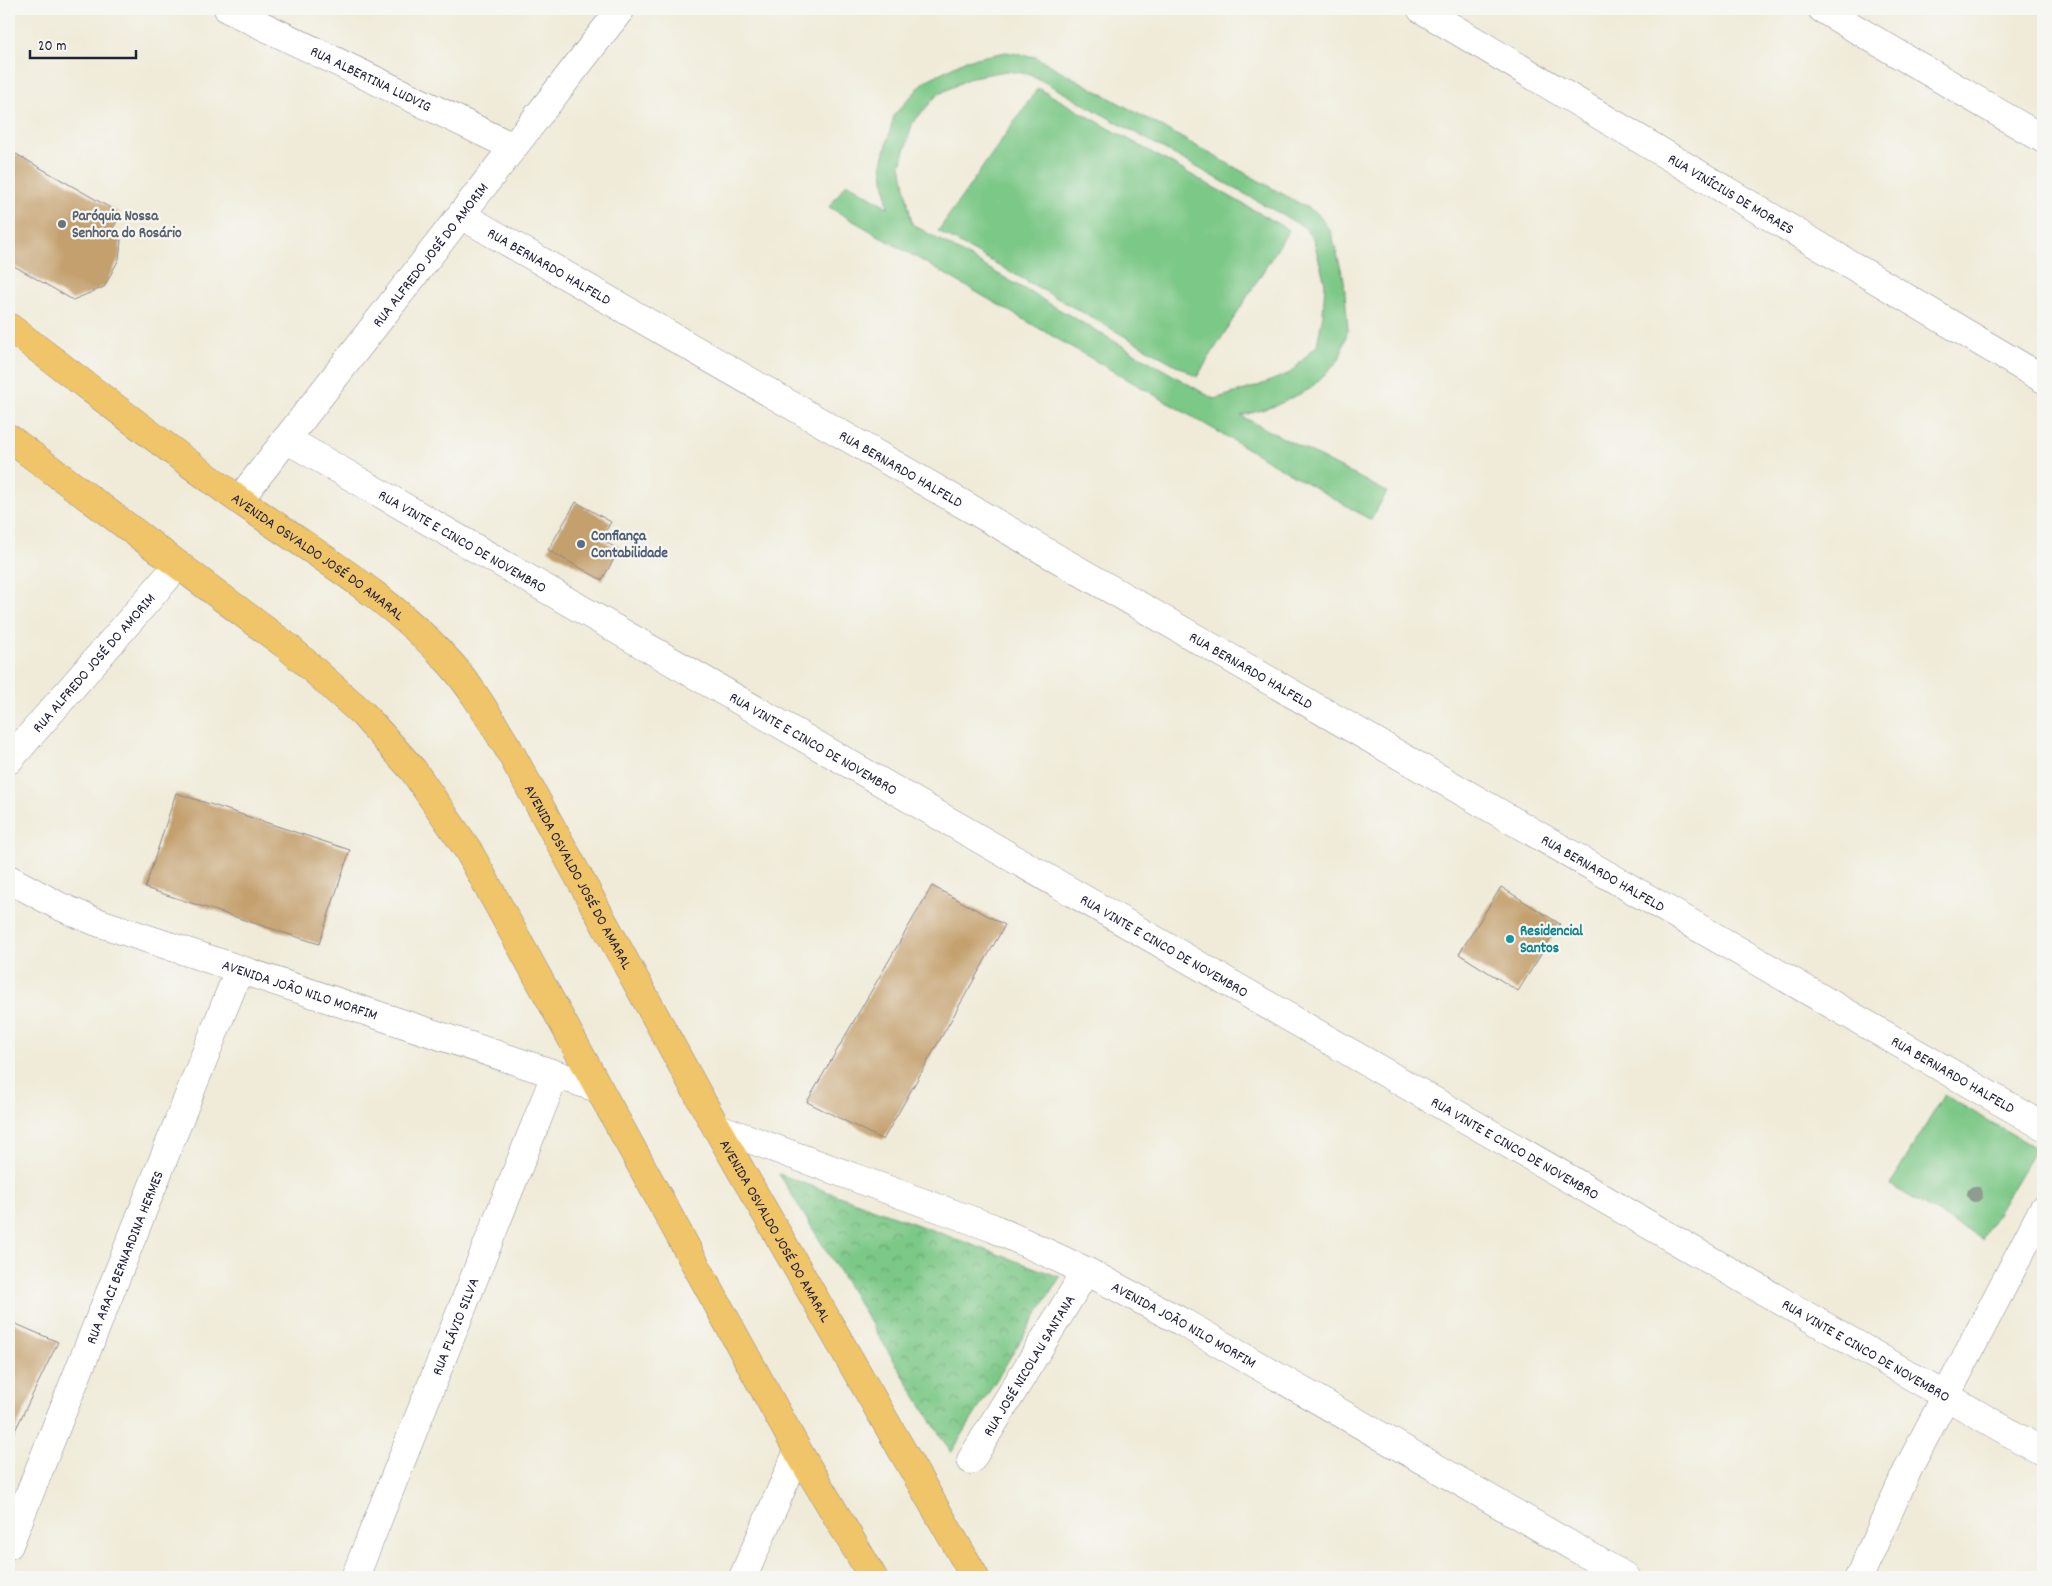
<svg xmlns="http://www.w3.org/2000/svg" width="2052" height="1586" viewBox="0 0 2052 1586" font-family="Dekko,sans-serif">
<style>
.park{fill:url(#park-crowns);stroke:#4f7560}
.pitch{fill:#7cc886;stroke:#4f7560;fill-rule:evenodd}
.building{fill:#c4a06e}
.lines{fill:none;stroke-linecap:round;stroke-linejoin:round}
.minor-casing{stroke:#89868a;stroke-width:29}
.major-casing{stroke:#89868a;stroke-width:29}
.minor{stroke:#fff;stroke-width:28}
.major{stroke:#f0c469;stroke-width:28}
.tree{fill:#909c90}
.worship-dot{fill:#6b7280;stroke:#f6f6f2;stroke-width:2}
.service-dot{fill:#5c6f8a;stroke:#f6f6f2;stroke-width:2}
.culture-dot{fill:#0f9aa8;stroke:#f6f6f2;stroke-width:2}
.labels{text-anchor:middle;stroke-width:4.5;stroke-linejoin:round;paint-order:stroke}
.street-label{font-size:15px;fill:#22223b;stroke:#f6f6f2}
.worship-label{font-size:15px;font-weight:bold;fill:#5b616d;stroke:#f6f6f2;text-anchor:start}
.service-label{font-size:15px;font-weight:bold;fill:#4e5e75;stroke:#f6f6f2;text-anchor:start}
.culture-label{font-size:15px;font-weight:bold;fill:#0d838f;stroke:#f6f6f2;text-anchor:start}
</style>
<defs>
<pattern id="park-crowns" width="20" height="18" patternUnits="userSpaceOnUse" patternTransform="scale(1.25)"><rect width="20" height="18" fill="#7cc886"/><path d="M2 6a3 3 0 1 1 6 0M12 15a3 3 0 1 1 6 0" fill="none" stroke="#65a26f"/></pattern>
</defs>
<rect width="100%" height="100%" fill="#f6f6f2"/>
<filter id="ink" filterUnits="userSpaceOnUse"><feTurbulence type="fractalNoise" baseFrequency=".02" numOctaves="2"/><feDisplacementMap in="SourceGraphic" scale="10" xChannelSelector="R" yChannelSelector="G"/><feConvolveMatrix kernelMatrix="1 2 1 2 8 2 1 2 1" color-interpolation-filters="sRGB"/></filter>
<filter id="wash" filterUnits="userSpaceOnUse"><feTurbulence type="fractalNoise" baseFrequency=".0096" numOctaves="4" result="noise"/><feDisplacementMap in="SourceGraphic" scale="20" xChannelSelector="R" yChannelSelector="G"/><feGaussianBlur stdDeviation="1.12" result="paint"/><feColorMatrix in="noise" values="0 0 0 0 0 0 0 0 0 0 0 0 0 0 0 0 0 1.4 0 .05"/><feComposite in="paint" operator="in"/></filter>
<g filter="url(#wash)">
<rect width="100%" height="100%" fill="#f0ebd8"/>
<path class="park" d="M779,1174L1060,1277L951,1453Z"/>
<path class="pitch" d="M1006,52L1036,57L1317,213L1331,232L1344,280L1348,330L1339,360L1310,389L1275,406L1241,416L1387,492L1371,520L829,207L847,183L888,207L882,164L894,115L925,81L966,60ZM1006,71L1030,74L1304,227L1314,241L1325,283L1323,314L1317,345L1290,373L1255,387L1214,399L912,224L901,165L912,124L937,95L972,77Z
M1038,88L1289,230L1197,377L938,231Z
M1944,1095L2036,1148L1982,1239L1890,1185Z"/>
<g id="blocks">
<path class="building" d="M9,150L121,214L110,234L121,240L119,259L104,287L73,300L9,263Z
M576,502L611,522L601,539L619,550L602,580L548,550Z
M176,793L350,850L319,944L145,888Z
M932,886L1005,925L883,1140L807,1102Z
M1501,887L1560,924L1518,991L1459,954Z
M9,1321L58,1342L9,1443Z"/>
</g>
</g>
<g filter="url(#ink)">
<use href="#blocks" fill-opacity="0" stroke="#89868a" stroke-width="1"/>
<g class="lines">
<g class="minor-casing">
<g id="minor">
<path id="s1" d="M228,9L513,147"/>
<path id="s2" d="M1421,9L2043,379"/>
<path d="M1822,9L2043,139"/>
<path id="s3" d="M461,215L2043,1126"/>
<path id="s4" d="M286,439L2043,1452"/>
<path id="s5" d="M239,500L621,9"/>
<path id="s6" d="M9,760L178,565"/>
<path id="s7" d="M9,879L59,906L94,921L597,1088"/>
<path id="s8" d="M716,1127L993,1228L1086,1271L1184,1323L1626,1577"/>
<path id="s9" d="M971,1460L1086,1271"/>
<path id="s10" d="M9,1545L239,970"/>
<path id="s11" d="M355,1577L555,1075"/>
<path d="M743,1577L798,1451"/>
<path d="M1859,1577L1909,1467L2043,1209"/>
</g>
</g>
<g class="major-casing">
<g id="major">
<path id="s12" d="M9,327C85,384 161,444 239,500C311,551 391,597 451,664C473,689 490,719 508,748L716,1127L975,1577"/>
<path d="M9,438L288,647L363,714L413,770L468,850L798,1451L873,1577"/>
</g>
</g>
<use href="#minor" class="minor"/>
<use href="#major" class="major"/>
</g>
<circle class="tree" cx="1975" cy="1194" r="8"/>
</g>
<circle class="worship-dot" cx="62" cy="224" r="5"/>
<circle class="service-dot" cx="581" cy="544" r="5"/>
<circle class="culture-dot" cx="1510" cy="939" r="5"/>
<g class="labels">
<g class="street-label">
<text dy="5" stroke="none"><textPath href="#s1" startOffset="159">RUA ALBERTINA LUDVIG</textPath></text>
<text dy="5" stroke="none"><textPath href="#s2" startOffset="361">RUA VINÍCIUS DE MORAES</textPath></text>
<text dy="5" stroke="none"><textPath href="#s5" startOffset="311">RUA ALFREDO JOSÉ DO AMORIM</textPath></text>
<text dy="5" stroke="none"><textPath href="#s3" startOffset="102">RUA BERNARDO HALFELD</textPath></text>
<text dy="5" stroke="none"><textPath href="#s3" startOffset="508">RUA BERNARDO HALFELD</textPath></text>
<text dy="5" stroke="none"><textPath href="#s4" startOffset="204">RUA VINTE E CINCO DE NOVEMBRO</textPath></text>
<text dy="5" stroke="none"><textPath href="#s12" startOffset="385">AVENIDA OSVALDO JOSÉ DO AMARAL</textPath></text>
<text dy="5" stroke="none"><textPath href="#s6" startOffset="129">RUA ALFREDO JOSÉ DO AMORIM</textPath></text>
<text dy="5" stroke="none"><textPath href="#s3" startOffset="912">RUA BERNARDO HALFELD</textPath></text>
<text dy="5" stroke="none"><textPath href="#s4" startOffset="609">RUA VINTE E CINCO DE NOVEMBRO</textPath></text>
<text dy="5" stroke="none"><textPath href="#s3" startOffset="1318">RUA BERNARDO HALFELD</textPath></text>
<text dy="5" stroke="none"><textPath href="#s12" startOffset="805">AVENIDA OSVALDO JOSÉ DO AMARAL</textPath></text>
<text dy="5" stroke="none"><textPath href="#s4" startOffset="1014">RUA VINTE E CINCO DE NOVEMBRO</textPath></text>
<text dy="5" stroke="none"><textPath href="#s7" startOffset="312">AVENIDA JOÃO NILO MORFIM</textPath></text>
<text dy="5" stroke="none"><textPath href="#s3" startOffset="1722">RUA BERNARDO HALFELD</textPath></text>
<text dy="5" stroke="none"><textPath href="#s4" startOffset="1419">RUA VINTE E CINCO DE NOVEMBRO</textPath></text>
<text dy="5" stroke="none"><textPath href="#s12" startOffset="1210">AVENIDA OSVALDO JOSÉ DO AMARAL</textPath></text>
<text dy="5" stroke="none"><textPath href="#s10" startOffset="310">RUA ARACI BERNARDINA HERMES</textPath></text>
<text dy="5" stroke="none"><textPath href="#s8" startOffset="509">AVENIDA JOÃO NILO MORFIM</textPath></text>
<text dy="5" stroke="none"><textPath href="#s11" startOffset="270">RUA FLÁVIO SILVA</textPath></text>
<text dy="5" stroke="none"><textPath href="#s4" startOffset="1824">RUA VINTE E CINCO DE NOVEMBRO</textPath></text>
<text dy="5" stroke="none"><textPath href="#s9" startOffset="111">RUA JOSÉ NICOLAU SANTANA</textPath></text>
</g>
<g class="worship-label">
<text x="72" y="220">Paróquia Nossa<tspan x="72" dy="17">Senhora do Rosário</tspan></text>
</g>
<g class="service-label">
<text x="591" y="540">Confiança<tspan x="591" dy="17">Contabilidade</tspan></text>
</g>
<g class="culture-label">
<text x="1520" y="935">Residencial<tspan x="1520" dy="17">Santos</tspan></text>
</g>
</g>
<rect width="2052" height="1586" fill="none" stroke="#f6f6f2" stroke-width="30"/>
<path d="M30 50v8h106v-8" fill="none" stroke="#22223b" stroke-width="2.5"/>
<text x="38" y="50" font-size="15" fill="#22223b" stroke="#f6f6f2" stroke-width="4" paint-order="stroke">20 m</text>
</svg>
